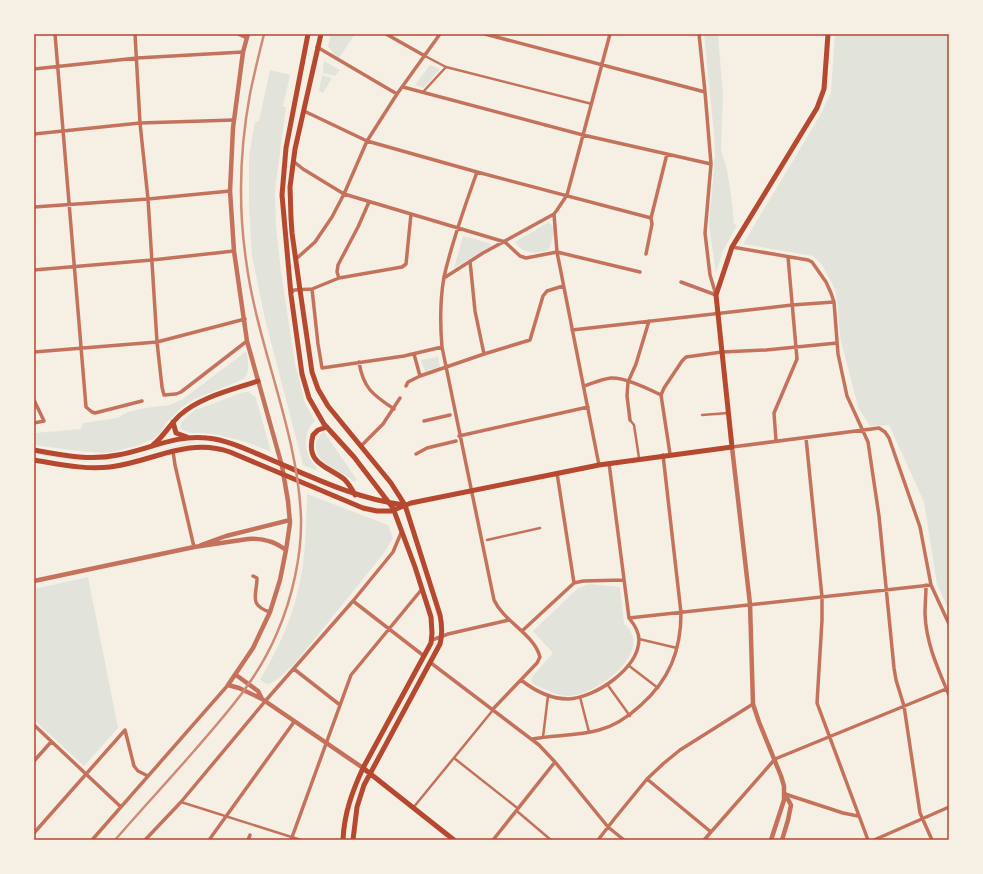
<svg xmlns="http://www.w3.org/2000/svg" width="983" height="874" viewBox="0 0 983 874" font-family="Commissioner,sans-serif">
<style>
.green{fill:#e2e4dc}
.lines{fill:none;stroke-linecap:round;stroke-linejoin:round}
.pedestrian{stroke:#c5725c;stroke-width:2.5}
.minor{stroke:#c5725c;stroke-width:3.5}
.tertiary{stroke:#c5725c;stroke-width:4.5}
.secondary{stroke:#b5482f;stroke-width:5}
.rail{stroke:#cf8b77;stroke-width:2.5}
.neatline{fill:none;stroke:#b5482f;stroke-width:1.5}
</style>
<rect width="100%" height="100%" fill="#f6efe4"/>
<path class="green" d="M331,34H355L339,58L333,53L328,46Z
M704,34H718L723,95L721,150L727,170L731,195L734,224L737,225L723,251L716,273L709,225L715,156L714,134Z
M835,34H949V611L937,584L924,502L889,425L870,426L858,407L840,337L838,306L835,289L822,265L813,256L743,244L819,117L831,92Z
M324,61L340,70L335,76L323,73Z
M430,65L440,69L424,88L415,85Z
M270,70L290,75L283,107H286L275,191L276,226L281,272L295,364L305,403L315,421C306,427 304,444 308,454C310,460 315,466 318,471L303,465L265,319L252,256L249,206V156L255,122L259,121Z
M322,75L332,78L323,93L319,91Z
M549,222L555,229L549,250C537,254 522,254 515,242Z
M463,236L489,243L491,246L454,268Z
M245,352L247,353C248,363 250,371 244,379L195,399L182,407L167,422L160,433L154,438L140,445L113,452L104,453L78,451L34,445V433L81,429L83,423L117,418L128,412L145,408L170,405L183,399Z
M438,357L440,367L425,372L421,360Z
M244,392H249L256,398L271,452C248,442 229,436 204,433C196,433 187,434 180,428C181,420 189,415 195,410Z
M324,432L357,480L354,482C343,470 318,467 316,447C316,440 318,436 324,432Z
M191,442H196L110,462H86L34,454V453C57,456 81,463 104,462C131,460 164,448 191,442Z
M307,494L388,525L393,538L384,553L296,662L278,679L271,683L266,684L260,680C276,652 291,622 298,590C306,559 306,526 307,494Z
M88,577L118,728L84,766L34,720V589Z
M589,584L620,587L624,624C657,651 595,696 568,696C561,696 553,693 547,690C542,688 535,686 531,681L532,677L553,653L533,631L578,588Z"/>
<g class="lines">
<path class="pedestrian" d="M425,56L446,67L592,104
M423,92L446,67
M702,415L728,413
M630,420L634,425L639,458
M487,540L540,528
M639,639L677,648
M628,665L658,688
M607,684L630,716
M580,697L589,732
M543,737L548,696
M454,758L516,807
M181,802L301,840
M413,808L493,710
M518,812L551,840"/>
<path class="minor" d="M55,34L86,407L92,412L95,413L142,401
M135,34L140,123L148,199L157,342L162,387L164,395L176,394L181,392L247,341
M238,34L247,38
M386,34L425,56
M485,34L705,92
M699,34L705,92L711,164L705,233L710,275L716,295
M317,47L397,94
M34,69L137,58L243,52
M403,87L583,135L711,164
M304,111L367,141L477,172L651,218
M34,134L140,123L234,120
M293,161L303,169L344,194L505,242L520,256L526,258L557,252L640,272
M477,172C465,206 452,241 444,277C440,300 440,324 442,347L494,600C504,622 534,634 540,657L537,663L493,709
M34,207L148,199L230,191
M554,214L557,252L599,465
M732,247L808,260L812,262L826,282L831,293L834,302L838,354L847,396L868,442L879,516L894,668L896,680L904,706L920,813L932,840
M646,254L652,224L651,218L667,154
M296,259L315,242L332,217L344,194L367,141L397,94L440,34
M470,261L475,311L484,354
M34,270L152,260L234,251
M339,278L337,272L338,265L358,227L369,202
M444,278L483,253L554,214L557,210L567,195L610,34
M681,282L716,295
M312,289L318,344L322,368L404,356L442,347
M291,293L294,290L312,289L339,278L402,267L406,264L411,214
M572,330L792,305L834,302
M34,352L157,342L245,319
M414,354L420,376
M359,362C363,388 373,395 394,409
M406,386L408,382L420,376L484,354L530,340L543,296L547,291L563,286
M584,386C593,383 602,379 611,378C624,377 649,389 661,395
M34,400L44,421L34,423
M630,420L627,396L628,382L636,364L649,321
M424,421L450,415
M459,436L588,407
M806,438L822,597V620L817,703L868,840
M776,441L774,413L797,359L788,257
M361,446L383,424L400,398
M732,447L879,428L885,432L889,438L920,527L931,585L949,624
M173,451L175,465L194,547
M416,454L427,448L456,441
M670,454L661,395L664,388L682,361L686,357L722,352L766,350L837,343
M609,463L629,618
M557,473L574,583
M253,576L257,578C257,595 248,605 270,612
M926,585C926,595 925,604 925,614C926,643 938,669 949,695
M353,601L424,656
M629,618L931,585
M522,631L574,583L583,581L624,580
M432,640L448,634L509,620
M431,663L539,745L555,762L608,827L624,840
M294,669L340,705
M521,680C535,691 551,699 568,699C595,698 638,669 639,640C639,632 634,624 629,618
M34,725L121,807
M125,730L134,766L138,771L148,776
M532,739C554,735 577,736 599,730C615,726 628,717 641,705C669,680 681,651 681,613L663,455
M34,761L51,742
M647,779L711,832
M785,794L843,813L858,816
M34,833L125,730
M92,840L228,685
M145,840L181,802L267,699L353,601L393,552L401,533
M209,840L294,722
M248,840L250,835
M291,840L351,675L422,589
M493,840L555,762
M598,840L615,818L647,779L664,763L680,750L753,704
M704,840L775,759L946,689
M874,840L949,807"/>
<path class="tertiary" d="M248,34L243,52L233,128L230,191L234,251L247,341L282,466L288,501L290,523L286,550L280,580L270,612L253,648L228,685L239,688L262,699L363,768
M732,447L750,604L753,704L759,722L781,776L784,786V800L771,840
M201,545L226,536L290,520
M34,581L194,547L248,539C263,538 274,541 286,550
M236,675L258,691L262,699
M782,840L788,820L791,805L785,794"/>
<path class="secondary" d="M308,34L286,148L282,195L291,295L302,374L309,398L324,424L354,457L393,508L415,567L431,617L432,633L431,643L363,768C352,792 344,814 343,840
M321,34L295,149L290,187L291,218L292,233L300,290L312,372L318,389L328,406L391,483L405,505L440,615C442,625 443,633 440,644L364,785L357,807L353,840
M173,422L176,433L187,437
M327,427L318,430L313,435C305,464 327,466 344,479C349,484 352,489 355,495
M153,445C164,436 170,424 180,415C200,397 232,390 258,381
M34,450C62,455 90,461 118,455C147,450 177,434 207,438C228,440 248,450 267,458C312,477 356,499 404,505
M34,460C59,464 85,470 110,467C152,462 187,437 230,452L363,508L377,511H391L411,503L599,465L732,447L716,295L732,247L817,108L824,89L828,34
M363,768L454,840"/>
<path class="rail" d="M115,840C141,810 168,781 194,751C226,714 258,679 277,633C292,599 302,555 301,518C298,431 257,346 246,260C238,205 240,148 250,94C254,74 259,54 264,34"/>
</g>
<rect width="983" height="874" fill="none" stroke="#f6efe4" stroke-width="70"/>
<rect x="35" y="35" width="913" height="804" class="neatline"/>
</svg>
